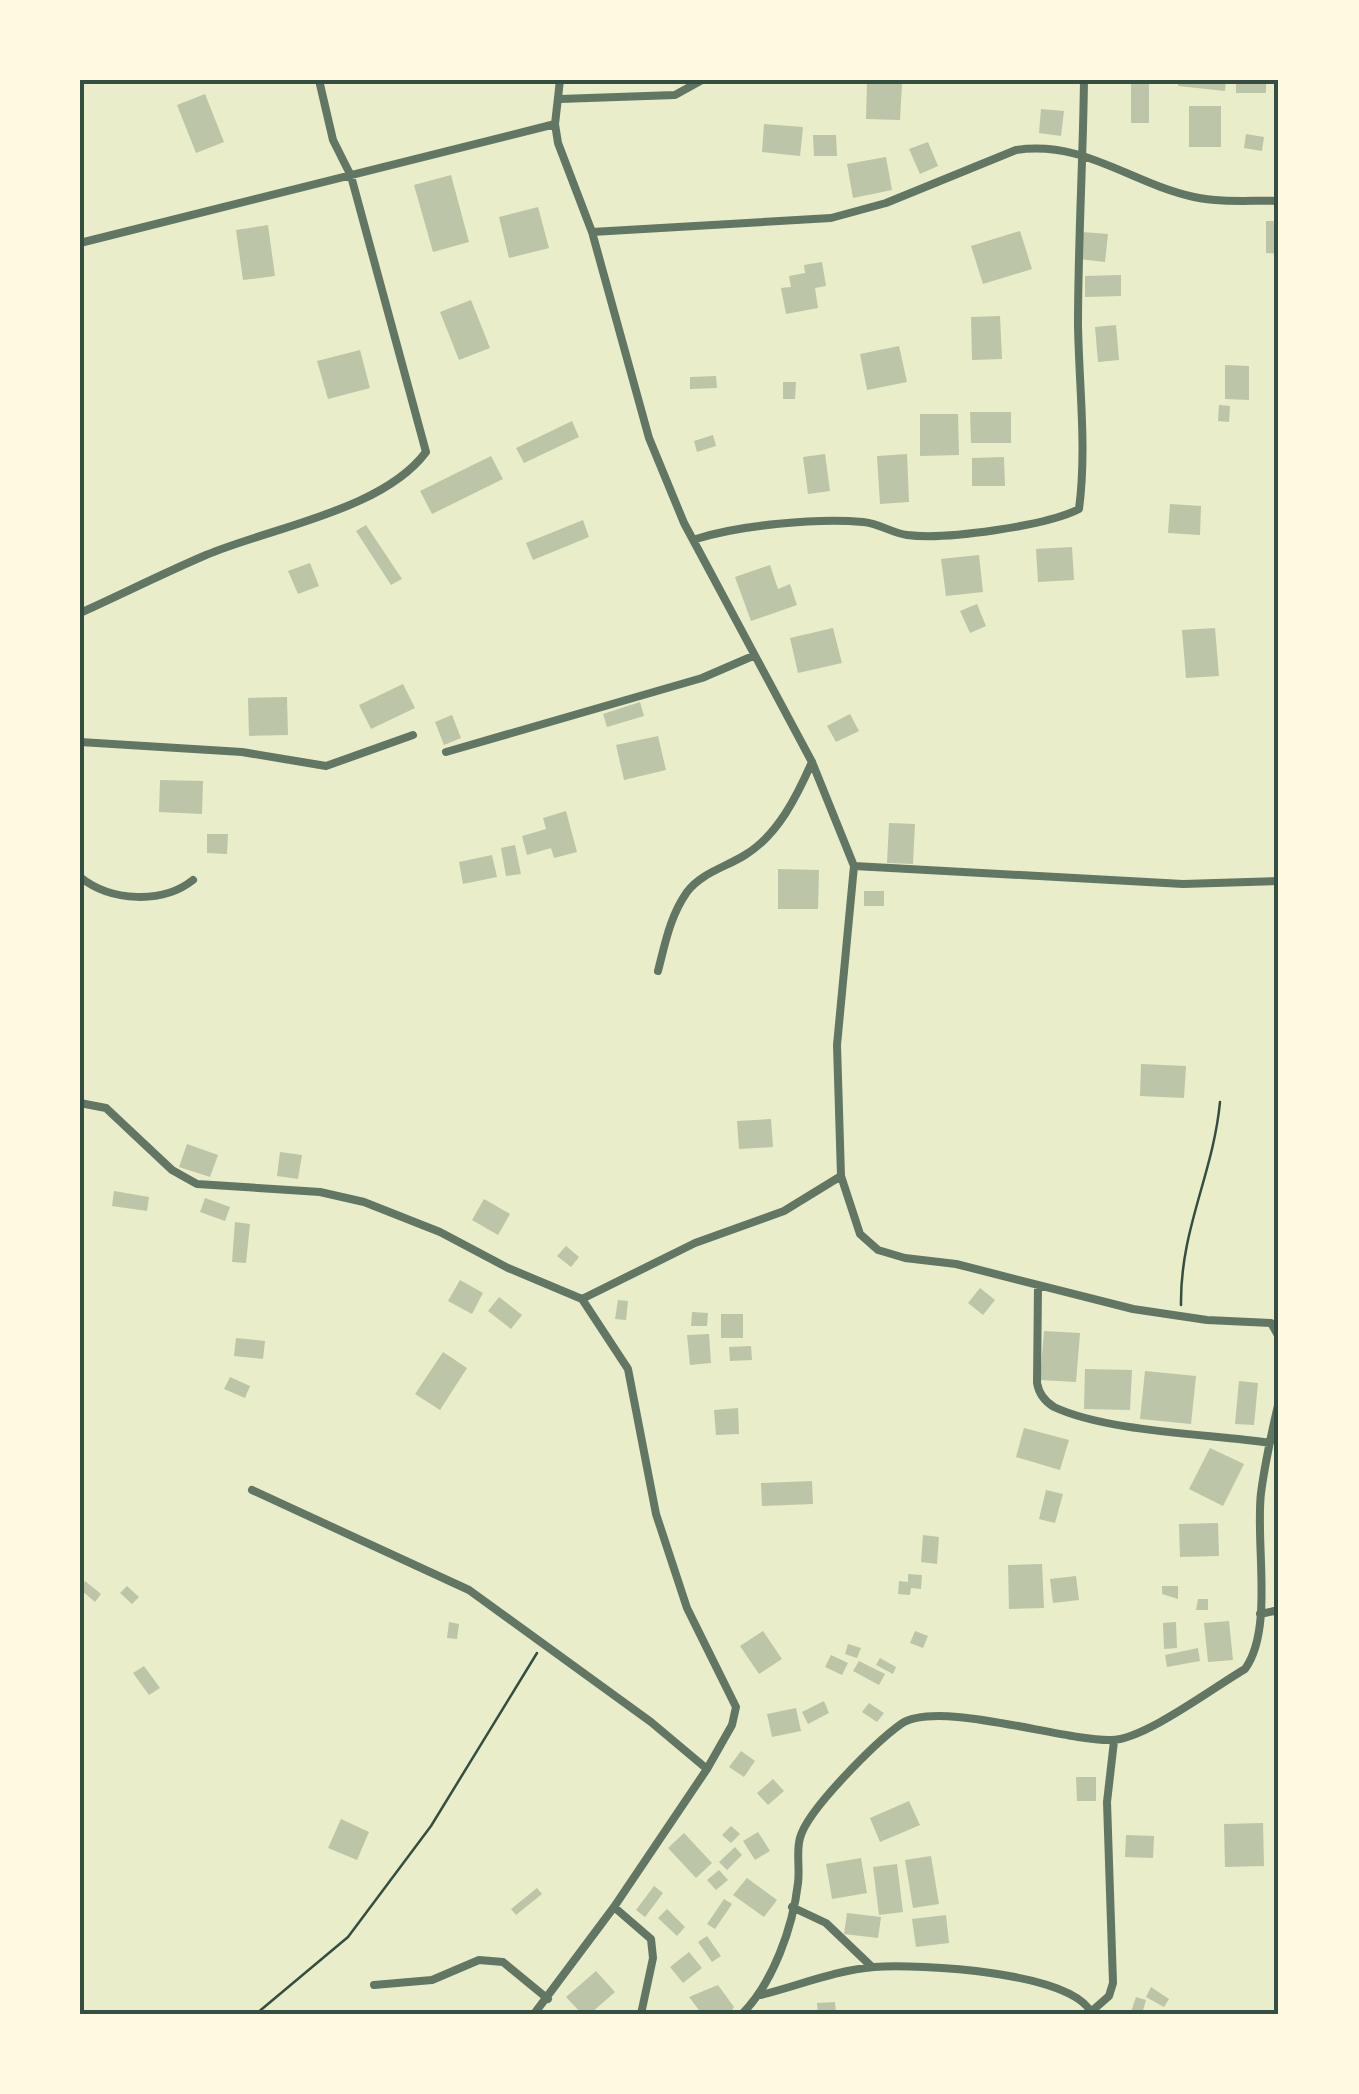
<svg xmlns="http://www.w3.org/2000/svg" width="1359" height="2094" viewBox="0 0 1359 2094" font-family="'Open Sans',sans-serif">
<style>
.building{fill:#bcc5a7}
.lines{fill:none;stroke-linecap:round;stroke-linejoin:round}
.path{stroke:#344e41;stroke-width:2.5}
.minor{stroke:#617663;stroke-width:8}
.neatline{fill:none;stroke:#344e41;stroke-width:4}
</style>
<rect width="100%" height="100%" fill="#e9edc9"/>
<path class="building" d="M1179,80H1226L1225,91L1178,86Z
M1236,80H1266V93H1236Z
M1131,82H1149V123H1131Z
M867,83L902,84L900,120L866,119Z
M205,94L224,142L196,153L177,105Z
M1189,106H1221V147H1189Z
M1041,109L1064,111L1061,136L1039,133Z
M764,124L803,127L800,156L762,152Z
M1246,134L1264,137L1262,151L1244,148Z
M813,135H836L837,156H814Z
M928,142L938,166L920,174L909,149Z
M886,157L892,190L853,198L847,164Z
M451,175L469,242L433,252L414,185Z
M538,207L549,248L509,258L499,217Z
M1266,221H1279V254L1266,253Z
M268,225L275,276L243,280L236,230Z
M1020,231L1032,269L983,284L971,246Z
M1082,232L1108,234L1105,262L1079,259Z
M822,262L826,286L815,288L818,308L786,314L781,288L791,287L789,276L805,273L804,265Z
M1121,275V296L1085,297V276Z
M471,300L490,348L459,360L440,312Z
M1000,316L1002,359L972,360L971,317Z
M1116,325L1119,360L1098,362L1095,327Z
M899,346L907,382L867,390L860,354Z
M360,350L370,388L328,399L317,361Z
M1225,365L1249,366V400L1225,399Z
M716,376L717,388L690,389V377Z
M783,382H796L795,399H783Z
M1219,405L1230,406L1229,422L1218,421Z
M970,412H1011V443H971Z
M920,414H958L959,455L920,456Z
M572,421L579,437L524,463L516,448Z
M713,435L716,446L697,452L694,441Z
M825,454L830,491L808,494L803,457Z
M907,454L909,502L880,504L877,456Z
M491,456L503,479L432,514L420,491Z
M1004,457L1005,486H972V458Z
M1170,504L1201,506L1200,535L1168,533Z
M583,520L589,537L533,560L526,543Z
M366,525L402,579L391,585L356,531Z
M1072,547L1074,580L1038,582L1036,549Z
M979,555L983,592L946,596L941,559Z
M310,563L319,586L298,594L288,571Z
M770,565L778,589L790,584L797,605L751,621L735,577Z
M977,604L986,626L970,633L960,611Z
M833,628L842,663L798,673L790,638Z
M1215,628L1219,676L1186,678L1182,630Z
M403,684L415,708L371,729L359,705Z
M287,697L288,735L249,736L248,698Z
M640,702L644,716L607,727L603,714Z
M850,714L859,731L836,742L827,726Z
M452,715L461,738L444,745L435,722Z
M658,736L666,770L624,780L616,745Z
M160,780L203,781L202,814L159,812Z
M566,811L577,852L554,858L551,848L527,855L522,836L546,829L543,818Z
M889,823L915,824L913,864L887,863Z
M207,834H228L227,854L207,853Z
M515,845L521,874L506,876L501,848Z
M492,855L497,877L463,884L459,862Z
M778,869L819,870L818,909H778Z
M864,891H884V906H864Z
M1141,1064L1186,1066L1184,1098L1140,1096Z
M771,1119L773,1147L739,1149L737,1121Z
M187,1144L218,1155L210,1177L179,1167Z
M280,1152L302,1155L298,1179L277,1176Z
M114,1191L149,1197L147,1211L112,1206Z
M205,1198L230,1207L225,1221L200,1212Z
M484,1199L510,1214L498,1235L472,1220Z
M235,1222L250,1224L246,1263L232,1262Z
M566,1246L579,1257L571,1267L557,1256Z
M460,1280L483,1293L472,1314L448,1301Z
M980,1288L995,1300L983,1315L968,1303Z
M499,1297L522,1315L511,1329L488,1311Z
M618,1300L628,1301L626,1320L615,1319Z
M692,1312L708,1313L707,1326H691Z
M721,1314H743V1338H721Z
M1044,1331L1080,1333L1076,1382L1040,1380Z
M709,1334L711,1363L690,1365L687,1335Z
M236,1338L265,1341L263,1359L234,1356Z
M751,1346L752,1360L730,1361L729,1347Z
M443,1352L467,1368L440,1410L415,1394Z
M1085,1369L1132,1370L1130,1410L1084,1409Z
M1145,1371L1196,1376L1191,1424L1140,1419Z
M230,1377L250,1386L245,1398L224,1389Z
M1239,1381L1258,1383L1254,1425L1235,1424Z
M738,1408L739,1434L716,1435L714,1410Z
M1024,1428L1069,1440L1060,1470L1016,1457Z
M1210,1448L1244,1464L1223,1506L1189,1489Z
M812,1481L813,1504L762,1506L761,1483Z
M1046,1490L1063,1494L1055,1523L1039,1519Z
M1218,1523L1219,1556L1180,1557L1179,1524Z
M923,1535L939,1537L937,1564L921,1562Z
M1042,1564L1044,1608L1009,1609L1008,1565Z
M908,1574L922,1575L921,1589L911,1588L910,1595L898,1594L899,1581L908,1582Z
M1076,1576L1079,1600L1053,1603L1050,1579Z
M85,1581L101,1594L95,1602L80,1589Z
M127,1586L139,1597L132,1604L120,1593Z
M1162,1586H1178V1599L1162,1594Z
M1198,1599H1208V1610H1196Z
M1229,1621L1233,1660L1208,1662L1204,1623Z
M449,1622L459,1624L457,1639L447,1638Z
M1176,1622L1177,1648L1164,1649L1163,1623Z
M763,1631L782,1659L759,1674L740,1646Z
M915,1631L928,1636L923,1648L910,1643Z
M848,1644L861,1648L857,1658L845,1654Z
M1198,1648L1200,1661L1167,1667L1165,1655Z
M831,1655L848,1663L842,1675L825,1667Z
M880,1658L896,1667L893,1674L876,1665Z
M859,1661L885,1674L879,1685L853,1671Z
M144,1666L160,1688L149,1695L133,1673Z
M824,1701L829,1713L808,1724L802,1712Z
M869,1703L884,1713L877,1722L862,1712Z
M796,1708L801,1731L772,1737L767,1714Z
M741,1751L755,1761L744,1777L729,1767Z
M1076,1777H1096V1801H1077Z
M773,1779L784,1791L768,1805L757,1793Z
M909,1801L920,1825L880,1842L870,1818Z
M341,1819L369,1832L357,1860L328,1848Z
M1263,1823L1264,1866L1225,1867L1224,1824Z
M731,1826L740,1834L731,1843L722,1835Z
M758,1832L770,1851L755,1860L743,1841Z
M684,1833L712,1863L696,1878L668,1848Z
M1126,1835L1154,1836L1153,1858L1125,1857Z
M735,1847L742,1855L727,1870L719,1862Z
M931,1856L939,1904L913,1908L905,1860Z
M861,1858L867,1893L832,1899L826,1864Z
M897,1864L903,1912L879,1915L873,1867Z
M719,1870L728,1880L716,1890L707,1880Z
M747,1878L777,1900L764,1917L733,1895Z
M654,1886L663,1893L645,1917L636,1910Z
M537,1888L542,1894L516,1915L511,1909Z
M724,1899L732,1904L715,1929L707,1924Z
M667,1909L685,1927L677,1936L658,1918Z
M847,1913L881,1917L878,1938L844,1934Z
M946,1915L949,1943L916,1947L912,1919Z
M707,1936L721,1956L712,1962L698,1942Z
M689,1952L702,1968L683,1983L670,1967Z
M596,1971L615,1992L590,2014H582L566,1997Z
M718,1985L734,2007L730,2014H702L689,1997Z
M1151,1987L1169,1999L1164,2007L1146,1997Z
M1136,1997L1146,2000L1142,2014L1131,2012Z
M835,2002L836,2014H818L817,2003Z
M907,2010H937V2014H907Z"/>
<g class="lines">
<path class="path" d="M1181,1305C1180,1229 1213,1175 1220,1102
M256,2014L348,1937L431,1826L537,1653"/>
<path class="minor" d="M560,80L555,124L558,143L592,232L649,438L684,523L812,762L854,866L837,1045L841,1176L860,1234L878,1250L905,1258L956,1264L1133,1309L1207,1320L1271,1323L1279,1337
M560,99L675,95L702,80
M592,232L831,218L886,203L1016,150C1084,140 1130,183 1194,197C1221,203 1251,200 1279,201
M80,243L555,124
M696,539C740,525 817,518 863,522C878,523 892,533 907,535C945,540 1046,526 1079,509C1087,449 1079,386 1078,325C1078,243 1083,162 1084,80
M80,613C122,594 164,573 206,555C273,527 383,510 426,452L351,176L333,140L319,80
M80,742L242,752L326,766L413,735
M80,749V783
M446,752L702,678L753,656
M854,866L1183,884L1279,881
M80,877C111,902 163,904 193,880
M658,971C665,944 670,916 687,892C701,873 726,867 745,855C778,835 797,796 812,762
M80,1103L106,1108L172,1170L197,1184L320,1192L364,1202L440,1232L508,1268L582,1299L628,1369L656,1514L687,1608L736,1707L732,1725L707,1769L614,1907L534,2014
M1038,1285L1037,1383C1039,1394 1044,1401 1054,1407C1107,1432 1209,1434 1270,1443
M582,1299L695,1243L784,1211L841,1176
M252,1490L469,1590L651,1722L707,1769
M1260,1614L1279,1610
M614,1907L651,1939L653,1958L641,2014
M792,1907L826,1923L872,1967
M374,1985L432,1980L479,1960L503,1962L548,1999
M761,1995C797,1986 837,1970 874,1967C918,1964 1073,1971 1092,2014
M1092,2011L1109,1996L1113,1983L1107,1802L1114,1741
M742,2014C773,1983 793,1927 798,1883C800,1869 796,1851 800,1838C807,1810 876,1742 901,1724C938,1699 1062,1741 1111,1740C1144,1740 1214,1687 1245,1669C1274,1629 1255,1543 1261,1493C1265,1462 1272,1431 1279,1401"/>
</g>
<rect width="1359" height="2094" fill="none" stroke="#fefae0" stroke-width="165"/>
<rect x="82" y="82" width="1194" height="1930" class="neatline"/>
</svg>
